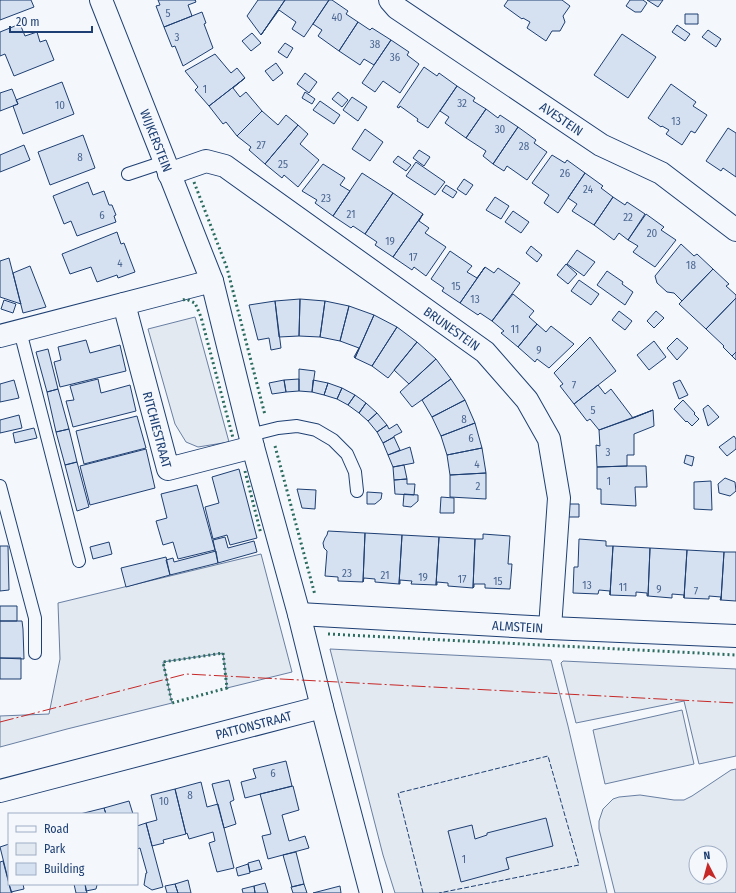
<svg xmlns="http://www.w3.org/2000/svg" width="736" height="893" viewBox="0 0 736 893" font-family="'Fira Sans Condensed',sans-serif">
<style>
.green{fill:#e3e9f0;stroke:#687fa3;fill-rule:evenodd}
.building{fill:#d5e0f0;stroke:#1d3f73}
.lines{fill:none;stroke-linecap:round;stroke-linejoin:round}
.lane-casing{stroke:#1d3f73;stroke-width:14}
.street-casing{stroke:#1d3f73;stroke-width:24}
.lane{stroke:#f4f7fb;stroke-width:12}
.street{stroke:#f4f7fb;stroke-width:22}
.hedge{stroke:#2c6c60;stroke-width:3;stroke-dasharray:2 3;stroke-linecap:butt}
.fence{stroke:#1d3f73;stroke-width:1;stroke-dasharray:5 2;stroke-linecap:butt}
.power{stroke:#c62828;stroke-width:1;stroke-dasharray:14 3 2 3;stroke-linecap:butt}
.labels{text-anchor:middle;stroke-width:3;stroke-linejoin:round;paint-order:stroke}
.number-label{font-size:11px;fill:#4b6792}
.street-label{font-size:13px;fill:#1d3f73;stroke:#f4f7fb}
</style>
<rect width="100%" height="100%" fill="#f4f7fb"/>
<path class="green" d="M195,317L229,442L198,447L186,442L175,424L148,329Z
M261,554L292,672L227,688L223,653L163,662L172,703L67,729L0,747V716L49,714L60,659L58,603Z
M330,649L551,660L568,726L607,893H395L383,855Z
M563,661L736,669V756L699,764L684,701L576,723L561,663Z
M682,710L694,764L605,784L593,730Z
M736,769V893H615L599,829V821L603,809L613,799L619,797L640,795L674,800H684L692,796L731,770ZM696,853H720V877H696Z"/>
<path class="building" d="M0,0H31L34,7L0,20Z
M158,0H196H195L196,2L188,5L192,16L164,27L156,6L160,5Z
M258,0H285L261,35L247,16Z
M285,0H329L304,37L292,29L296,22L279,10L261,35Z
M329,0H332L348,11L346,14L358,22L339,51L318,36L322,30L313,24Z
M508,0H562L570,6L563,16L565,22L560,31H552L546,41L527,28L530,22L523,18L522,19L504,6Z
M630,0H643L647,3L641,12H635L626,6Z
M647,0H663L658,7Z
M202,12L206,23L204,24L213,48L183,66L175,46L172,47L164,27Z
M685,14H698V24H685Z
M358,22L370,30L372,28L391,40L374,65L364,59L360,65L339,51Z
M20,24L25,36L37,32L40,42L46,40L54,60L14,76L5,54L0,56V32Z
M677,25L690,34L685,41L672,32Z
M708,30L721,39L716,47L702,37Z
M252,33L261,43L251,51L242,41Z
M622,34L656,57L628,98L594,75Z
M391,40L409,52L407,55L419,64L400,93L383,81L375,92L362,83Z
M285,43L293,48L287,58L278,52Z
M215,54L231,73L237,68L245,78L209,106L195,90L198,87L185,71Z
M276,63L283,73L273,81L265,71Z
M424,67L437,76L439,73L457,86L428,128L417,121L418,119L400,106L399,108L397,107Z
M305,73L317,82L309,93L297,84Z
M245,78L233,88L240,97L246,92L262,111L237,136L226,122L223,124L209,106Z
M62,82L74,114L23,134L13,106L18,104L16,100Z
M671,84L696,102L693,106L707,115L695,133L691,131L682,145L666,134L669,130L662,126L661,127L648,118Z
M457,86L475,98L473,101L486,109L466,138L445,123L449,117L440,111Z
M12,89L18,104L0,111V93Z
M305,92L315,99L312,104L302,98Z
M338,92L348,100L342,107L332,99Z
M352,97L367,107L358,121L343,110Z
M320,101L340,115L334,124L313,110Z
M486,109L498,118L500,115L518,127L493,164L483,156L486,151L466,138Z
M262,111L278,125L286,115L298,125L265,164L249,150L251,147L237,136Z
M298,125L308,134L300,144L319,160L298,187L284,175L282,178L265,164Z
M518,127L536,140L534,143L547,152L527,180L507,166L504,171L493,164Z
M728,128L736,133V177L723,168L721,171L706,161Z
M365,129L383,142L370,161L352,149Z
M83,135L95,168L50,185L38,152Z
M24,145L30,160L0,172V155Z
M419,150L430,157L424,166L413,158Z
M552,155L565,163L567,160L585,173L558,213L544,203L549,195L532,183Z
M398,156L411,165L406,171L393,162Z
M416,162L445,182L435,195L406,176Z
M323,164L345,178L340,185L350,191L333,216L315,203L317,200L302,191Z
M362,173L393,193L365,234L353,226L351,228L333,216Z
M585,173L603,186L601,188L613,197L594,225L572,211L577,204L568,198Z
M464,179L473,185L466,195L457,189Z
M88,182L93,195L104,191L109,205H112L116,215L114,216L116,222L77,236L71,221L64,224L53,196Z
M446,185L457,192L453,198L442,191Z
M393,193L423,214L393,257L375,245L377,242L365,234Z
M495,197L509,206L501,219L486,210Z
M613,197L625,205L627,202L645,214L628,240L619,233L614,240L594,225Z
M513,211L529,222L521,233L505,222Z
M423,214L419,221L429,228L425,233L446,247L426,276L414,267L412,270L393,257Z
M646,214L664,227L661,230L676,240L655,267L633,252L638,246L628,240Z
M117,232L121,244L124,243L135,272L118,278L117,275L97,282L91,267L70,274L62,254Z
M681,244L694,256L697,254L713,269L682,301L674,293L667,292L657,283L655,276Z
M531,246L542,255L537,262L526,253Z
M577,250L595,262L584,276L567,264Z
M450,251L472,266L467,272L477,278L485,267L460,303L442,291L444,288L431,279Z
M9,258L20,301L21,304L0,297V261Z
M566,264L577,274L568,284L557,275Z
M30,266L46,307L23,313L13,273Z
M485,267L494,273L498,268L520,283L492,321L480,313L478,315L460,303Z
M713,269L729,284L726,286L736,295V298L706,329L679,304Z
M607,271L623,282L622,284L633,292L625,305L597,285Z
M579,280L599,294L591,305L571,291Z
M513,294L534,311L529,317L537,324L518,347L501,333L504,331L492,321Z
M736,298V352L732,356L723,347L724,346L706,329Z
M300,299L325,301L320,337L299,336Z
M300,299L299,336L279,337L275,301Z
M4,300L16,304L13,313L1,309Z
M275,301L281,348L271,350L269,338L258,340L249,305Z
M325,301L349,306L340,341L320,337Z
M349,306L374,315L355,358L354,357L359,348L340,341Z
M619,311L632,321L625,330L612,320Z
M656,311L664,318L654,328L647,321Z
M374,315L397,327L372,366L355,358Z
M537,324L546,332L551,326L574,344L549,368L537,359L535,362L518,347Z
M397,327L417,342L388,378L372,366Z
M590,337L616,371L574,404L560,386L563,384L554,373Z
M677,338L688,348L677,360L667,348Z
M86,340L90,353L120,345L126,371L60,387L54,362L61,360L58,347Z
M654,341L666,357L649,370L637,355Z
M417,342L436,359L409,384L394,370Z
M48,349L58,389L47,392L36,352Z
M736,352V360L732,356Z
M436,359L451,379L412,407L400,392Z
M299,369L315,371L312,392L299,391Z
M98,379L101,393L130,385L136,411L73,427L66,401L74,400L70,386Z
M299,379V391L286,392L284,380Z
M451,379L465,400L432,417L422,400Z
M14,380L19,398L0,402V384Z
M284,380L286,392L272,394L269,383Z
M313,380L328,383L324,395L312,392Z
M680,380L688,395L679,399L673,383Z
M328,383L342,388L337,399L324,395Z
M598,385L605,394L611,389L633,418L653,410L633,418L599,430L590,419L587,421L574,404Z
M342,388L355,395L348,405L337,399Z
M58,389L69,429L56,432L47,392Z
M355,395L366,403L359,413L348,405Z
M465,400L475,423L441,436L432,417Z
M683,400L695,413L694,414L699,419L692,426L687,421L686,422L674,409Z
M366,403L377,413L368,421L359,413Z
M708,405L719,417L708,426L703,409Z
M653,410L654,426L634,434V455H627V466L597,467L596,445L600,446L599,430Z
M377,413L387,425L377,432L368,421Z
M19,415L22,428L0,433V420Z
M137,416L146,448L84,464L76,431Z
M475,423L482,448L447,455L441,436Z
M397,424L402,432L394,436V437L383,443L377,432L387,425L389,429Z
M34,428L37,438L15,443L13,433Z
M69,429L77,462L65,465L56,432Z
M734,436L736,439V449L727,456L719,447Z
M394,437L400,450L388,455L383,443Z
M410,447L414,463L393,467L388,455Z
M482,448L486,473L450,475L447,455Z
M146,449L155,488L90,505L80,466Z
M686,455L694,457L692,466L684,463Z
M77,462L89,507L77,511L65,465Z
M404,465L407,479L394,480L393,467Z
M627,466H646L647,487H635L636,506L601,504V489H597V467Z
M239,469L257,538L230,545L227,535L213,539L205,507L219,503L212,477Z
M486,473V499L450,497V475Z
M725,478L735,482L736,491L730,496L719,493L718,484Z
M407,479V484H415L414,495L395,494L394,480Z
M711,481L712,510L694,509V482Z
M197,485L215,550L178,559L173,542L163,545L156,521L167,518L161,494Z
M297,489L316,490L315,509L302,508Z
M367,492L382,493L381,499L375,504H367Z
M404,494L418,495V501L411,507L403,506Z
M441,497L454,498V513H440Z
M567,504H579V517H567Z
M328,531L365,533L363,582L338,581V577L325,576L327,551L324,548L323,543L325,538L327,535Z
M365,533L402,535L399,584L375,582V579L364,578L363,582Z
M483,534L510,536L508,564H512L510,589L485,588V584H474V587L473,588L475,539H483Z
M402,535L439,537L436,585L411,584L412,581L400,580V584H399Z
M225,537L228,548L254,541L257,552L218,563L213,540Z
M439,537L475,539L473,588L448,586V583L437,582V585H436Z
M579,539L606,541V546H613L610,595V591L599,590L598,594L573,593L574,567H578Z
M109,542L112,554L93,559L90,547Z
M0,546H8L9,590L0,591Z
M613,546L650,548L648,596H647V593L636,592V596L610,595Z
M650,548L687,550L684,598V595L672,594V598L648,596Z
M687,550L724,552L721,600H720L721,597L709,596V599L684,598Z
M216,551L218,563L170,575L166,560L173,558L174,562Z
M724,552H736V601L721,600Z
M166,557L170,575L126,587L121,568Z
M0,606H17V621H0Z
M0,621H22L23,629L24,659L0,658Z
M0,658H21V679H0Z
M286,761L292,786L245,798L241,782L256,778L253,769Z
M229,780L234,800L230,802L236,824L224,828L212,784Z
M201,782L207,807L218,804L234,868L217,872L209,843L215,841L213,832L189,839L187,833L186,834L175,789Z
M293,786L299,810L282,815L289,841L305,836L309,848L268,859L262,836L271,834L260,794Z
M175,789L186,834L163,840L164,843L152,846L146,823L157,820L151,795Z
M129,801L133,814H106L104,808Z
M104,808L106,814H80Z
M546,818L553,846L506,858L509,869L461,882L448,831L472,825L475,839L487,835V833Z
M146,823L163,887L152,890L144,885L146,873H147L140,848L137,849V826Z
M9,844V883L0,847Z
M296,852L304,884L292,887L283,855Z
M259,860L262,869L250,872L248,863Z
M3,861L9,884L12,893H0V862Z
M248,864L250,873L238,876L236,868Z
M188,880L191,893H178L175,884Z
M265,883L268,893H255L254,886Z
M9,884H23L24,889L11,892Z
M74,884H85L87,893H76Z
M85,884H97V885L96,889L86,891Z
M175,884L178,893H167L165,886Z
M304,884L307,893H293L291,887Z
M254,886L255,893H243L242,889Z
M340,886L341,893H313Z"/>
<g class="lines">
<g class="lane-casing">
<path id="lane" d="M128,174L164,162
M20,331L79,561
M250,435L278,428L297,426L316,430L333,440L347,454L355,472L357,491
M0,486L35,618V653"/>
</g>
<g class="street-casing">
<g id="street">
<path id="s1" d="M101,0L212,281L253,447L299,614L322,707"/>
<path id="s2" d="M390,0L397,8L601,145L661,173L736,230"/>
<path id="s3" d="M169,174L206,161L225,166L485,352L527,400L549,439L559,498L550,628"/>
<path id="s4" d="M124,304L168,469L253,447"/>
<path d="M0,336L212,281"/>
<path id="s5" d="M299,614L550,628L736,636"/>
<path id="s6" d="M0,791L322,707L371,893"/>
</g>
</g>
<use href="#lane" class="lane"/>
<use href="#street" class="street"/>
<path class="hedge" d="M194,182L227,268L265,415
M183,300L186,299L195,303L201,317L233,438
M275,446L315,595
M245,471L261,534
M328,634L736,655
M223,653L227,688L172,703L163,662Z"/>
<path class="fence" d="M423,893L398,793L548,756L579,865L439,893"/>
<path class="power" d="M0,722L186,674L736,703"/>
</g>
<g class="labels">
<g class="number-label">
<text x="168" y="17">5</text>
<text x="337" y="21">40</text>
<text x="177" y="41">3</text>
<text x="375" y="48">38</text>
<text x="395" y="61">36</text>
<text x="205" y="93">1</text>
<text x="462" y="107">32</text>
<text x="60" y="109">10</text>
<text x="676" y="125">13</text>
<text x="500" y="133">30</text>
<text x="261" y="149">27</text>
<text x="524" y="150">28</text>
<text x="80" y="161">8</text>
<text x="283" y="168">25</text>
<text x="565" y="177">26</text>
<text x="588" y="193">24</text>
<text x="326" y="202">23</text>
<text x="351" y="218">21</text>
<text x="102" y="219">6</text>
<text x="628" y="221">22</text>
<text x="652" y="237">20</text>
<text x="390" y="245">19</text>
<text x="413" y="261">17</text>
<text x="120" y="267">4</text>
<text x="691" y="269">18</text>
<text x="456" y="290">15</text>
<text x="475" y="303">13</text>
<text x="515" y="333">11</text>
<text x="539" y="354">9</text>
<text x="574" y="389">7</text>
<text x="593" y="414">5</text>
<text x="464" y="423">8</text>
<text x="471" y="442">6</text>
<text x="608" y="456">3</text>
<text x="477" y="468">4</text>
<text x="609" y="485">1</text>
<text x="478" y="490">2</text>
<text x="347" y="577">23</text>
<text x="385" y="579">21</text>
<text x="423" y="581">19</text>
<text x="462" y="583">17</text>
<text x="498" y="585">15</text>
<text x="587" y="589">13</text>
<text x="623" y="591">11</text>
<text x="659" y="593">9</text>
<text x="696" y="595">7</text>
<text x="273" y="777">6</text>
<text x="190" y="799">8</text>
<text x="164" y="805">10</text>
<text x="464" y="863">1</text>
</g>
<g class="street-label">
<text dy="5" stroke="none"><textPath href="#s2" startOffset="209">AVESTEIN</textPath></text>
<text dy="5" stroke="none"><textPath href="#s1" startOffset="151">WIJKERSTEIN</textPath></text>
<text dy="5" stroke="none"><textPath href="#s3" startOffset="338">BRUNESTEIN</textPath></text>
<text dy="5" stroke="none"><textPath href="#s4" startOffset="130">RITCHIESTRAAT</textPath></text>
<text dy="5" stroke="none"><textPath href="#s5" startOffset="219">ALMSTEIN</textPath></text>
<text dy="5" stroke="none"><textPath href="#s6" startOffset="262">PATTONSTRAAT</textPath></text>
</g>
</g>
<rect x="8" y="813" width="130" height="72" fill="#f4f7fb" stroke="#9eadc5"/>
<rect x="16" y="826" width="20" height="6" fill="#f4f7fb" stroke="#9eadc5"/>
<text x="44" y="833" font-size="12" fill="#1d3f73">Road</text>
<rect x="16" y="843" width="20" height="12" fill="#e3e9f0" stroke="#9eadc5"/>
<text x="44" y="853" font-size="12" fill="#1d3f73">Park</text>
<rect x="16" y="863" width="20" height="12" fill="#d5e0f0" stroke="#9eadc5"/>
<text x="44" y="873" font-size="12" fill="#1d3f73">Building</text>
<g transform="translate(708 865) rotate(354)"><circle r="19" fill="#f4f7fb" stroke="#9eadc5"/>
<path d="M0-3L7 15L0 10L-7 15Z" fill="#c62828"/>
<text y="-6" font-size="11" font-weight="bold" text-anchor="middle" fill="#1d3f73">N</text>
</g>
<path d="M10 26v6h82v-6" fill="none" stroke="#1d3f73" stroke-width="2"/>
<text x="16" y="26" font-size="12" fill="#1d3f73" stroke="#f4f7fb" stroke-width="3" paint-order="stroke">20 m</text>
</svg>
